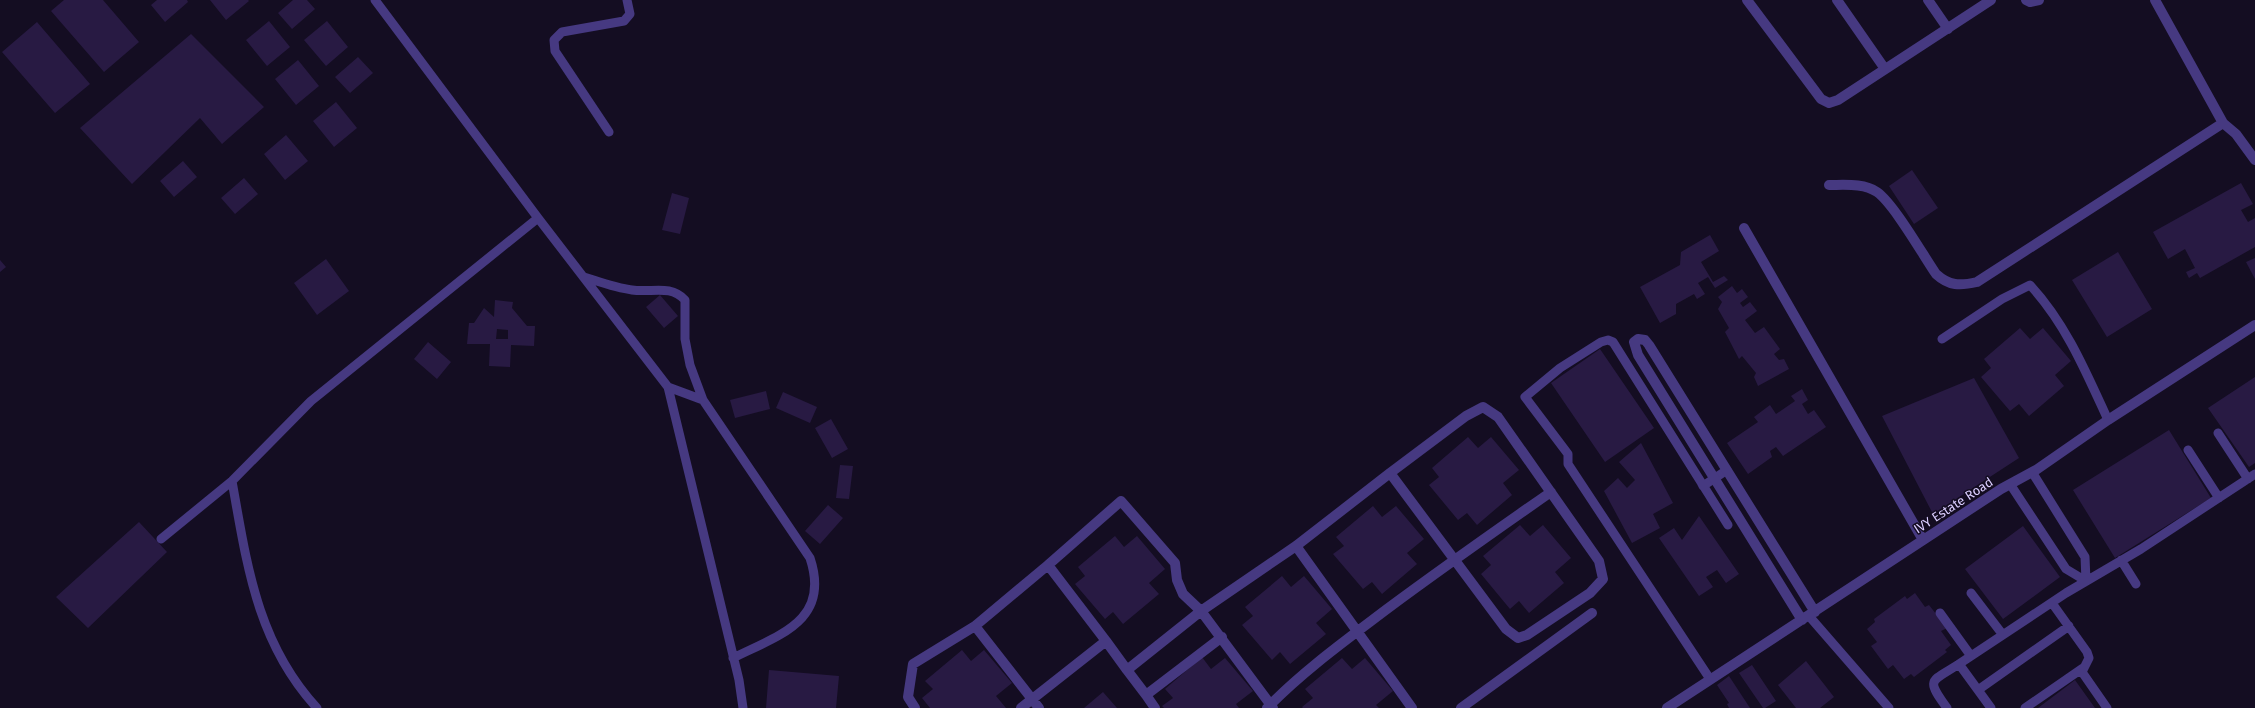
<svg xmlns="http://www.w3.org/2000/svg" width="2255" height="708" viewBox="0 0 2255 708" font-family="'Fira Sans',sans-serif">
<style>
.building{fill:#281a43;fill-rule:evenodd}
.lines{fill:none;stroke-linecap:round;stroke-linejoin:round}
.lane{stroke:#463981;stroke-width:9}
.street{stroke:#463981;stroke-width:10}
.labels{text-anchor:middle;stroke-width:3;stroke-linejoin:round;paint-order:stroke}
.street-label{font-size:13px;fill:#dbceff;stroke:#140d22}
</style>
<rect width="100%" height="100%" fill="#140d22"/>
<path class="building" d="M64,0H103L139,42L104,72L51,11Z
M157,0H187L188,2L165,22L151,5Z
M210,0H248L249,1L226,20Z
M293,0H307L315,9L292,29L278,13Z
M269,21L290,47L267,66L246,40Z
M327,21L348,47L326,66L304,40Z
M37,22L90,84L55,113L2,52Z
M191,34L264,107L222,144L200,118L132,184L80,128Z
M358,57L373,73L350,93L335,77Z
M298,60L319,86L296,105L275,79Z
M336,102L357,128L334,147L313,121Z
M286,135L308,161L285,180L264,154Z
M183,161L197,177L174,197L160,181Z
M1912,170L1938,208L1914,224L1889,186Z
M244,178L258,194L235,214L221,198Z
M2241,183L2253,204L2241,210L2248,222L2255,218V247L2200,278L2197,273L2189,278L2186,272L2195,268L2185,249L2168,259L2153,232Z
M672,193L689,198L680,234L662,230Z
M1710,235L1719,251L1701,262L1713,282L1724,276L1728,280L1715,288L1708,277L1698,283L1705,294L1697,299L1694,294L1676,304V314L1660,323L1640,287L1680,265L1681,252Z
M2118,252L2152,309L2107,337L2072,280Z
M2255,258V279L2246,262Z
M326,259L349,291L317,315L294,283Z
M0,260L6,267L0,272Z
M1732,286L1737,293L1742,289L1748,297L1740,303L1743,307L1750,302L1757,311L1745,320L1755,333L1764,327L1780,349L1774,354L1779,360L1784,359L1789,369L1758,386L1754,377L1756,373L1742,356L1739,359L1725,332L1729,328L1718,309L1722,302L1718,297Z
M660,295L678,316L664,328L646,307Z
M495,300L513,302L512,308L527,326H535L534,346L511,345L510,367L489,366L490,344H467L469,323H474L484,308L494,317ZM497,329L508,330V339H496Z
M2020,328L2030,339L2043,328L2071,361L2055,375L2064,386L2029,416L2019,404L2010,411L1981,377L1991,368L1984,359Z
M428,342L451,362L437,379L414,359Z
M1600,349L1654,428L1605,462L1551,383Z
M2255,377V463L2249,467L2208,408Z
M1974,378L2019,458L1933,514L1882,416Z
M1802,389L1808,400L1802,404L1808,414L1814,410L1826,427L1783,456L1776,447L1770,451L1772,457L1748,474L1727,443L1758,422L1754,417L1770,405L1776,414L1795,401L1791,396Z
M766,391L770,409L735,418L730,400Z
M783,392L817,407L810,423L776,408Z
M831,419L848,449L832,458L815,428Z
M2169,430L2211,498L2115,558L2073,490Z
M1468,437L1478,448L1491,437L1519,470L1503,483L1512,495L1477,525L1467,513L1458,520L1429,485L1439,477L1432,468Z
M1641,443L1673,503L1653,514L1660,528L1632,543L1604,491L1618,478L1627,488L1635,480L1619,462Z
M840,465L853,466L849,499L836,498Z
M828,505L843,518L820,544L805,531Z
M1373,506L1382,517L1396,506L1424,539L1407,553L1417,564L1382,594L1372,582L1363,589L1333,554L1344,546L1336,537Z
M1699,516L1739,574L1726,583L1717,570L1706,577L1713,587L1699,596L1659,538L1674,528L1682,540Z
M139,522L167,552L88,628L56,597Z
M1520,525L1530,536L1543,525L1571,558L1555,572L1564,583L1529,613L1519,601L1510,609L1481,574L1491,565L1483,556Z
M2023,526L2060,577L2003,619L1965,569Z
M1115,536L1124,547L1137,536L1165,569L1149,583L1159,594L1123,624L1113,612L1105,619L1075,584L1085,576L1078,567Z
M1282,576L1291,587L1304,576L1332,609L1316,623L1326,634L1290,664L1280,652L1272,660L1242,625L1253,616L1245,607Z
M1915,593L1925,607L1929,605L1947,628L1941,631L1951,645L1945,650L1947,652L1914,677L1911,674L1904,679L1893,665L1888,669L1871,646L1877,642L1867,629L1875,622L1874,619L1905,596L1907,599Z
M962,650L971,661L984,650L1012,683L996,696L1006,708H930L922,698L933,689L925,681Z
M1202,657L1211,669L1225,658L1253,691L1236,704L1239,708H1164L1162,706L1173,698L1165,689Z
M1342,658L1352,669L1365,658L1393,691L1376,705L1379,708H1303L1302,707L1313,698L1305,689Z
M1806,661L1834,697L1820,708H1796L1778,685Z
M1752,665L1776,701L1765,708H1763L1739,673Z
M769,670L839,676L836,708H766Z
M1729,676L1750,708H1729L1727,704L1729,703L1717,685Z
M2075,680L2095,708H2038Z
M1103,692L1117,708H1084Z"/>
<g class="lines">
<path class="lane" d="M375,0L538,218L668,387L739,680L743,708
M609,132L555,51L554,40L562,32L624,21L630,14L627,0
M584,277C600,282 616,288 632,290C652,293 670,284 685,300V339L690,365L703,400L810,558C831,621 779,635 733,658
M1942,339L2002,299L2030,285C2066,324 2086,372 2108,420
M668,387L703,400
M2218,433L2248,479
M2188,450L2219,498
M232,481C247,565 257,643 317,708
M1701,482L1703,486L1727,470
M2010,484L2066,569L2086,581L2085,557L2032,472
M161,539L232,481L311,401L538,218
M2121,560L2136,584
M1971,593L2003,635
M2052,603L2087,652L2089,658L2082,672L2107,708
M1940,613L1971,656
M1809,616L1889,708
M1710,679L1568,464V454L1525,397L1560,368L1601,342L1608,340L1613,342L1728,525
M1978,690L2069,626
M1947,708C1925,678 1931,682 1959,664
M1991,708L1959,664L2066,593L2141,549L2255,474
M2025,708L2083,668"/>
<path class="street" d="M1747,0L1821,99L1829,103L1838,100L1991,0
M1837,0L1885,69
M1928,0L1948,29
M2026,0L2030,2L2039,0
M2155,0L2223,123
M1829,185C1845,185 1864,183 1877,192C1894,204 1923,255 1936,274C1949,286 1960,286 1977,282L2223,123L2236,134L2255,160
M1744,228L1923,540
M1296,546L1412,708
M1802,620L1638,355L1634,342L1638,339L1645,340L1649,345L1815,612
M975,626L1048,565
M1127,670L1146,695
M915,708L908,697L913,664L975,626L1039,708
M1021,708L1106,641L1048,565L1121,501L1175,563L1177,580L1183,594L1201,611L1127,670L1106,641
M1155,708L1146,695L1222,637
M1267,708C1303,671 1346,640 1387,609C1441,569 1495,531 1551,492
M1273,708L1201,611L1296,546L1390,473L1506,629L1518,638L1527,635L1590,593L1603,579L1599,561L1498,417L1483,407L1466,416L1390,473
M1461,708L1592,613
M1667,708L2001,489L2036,470L2108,420L2255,325"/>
</g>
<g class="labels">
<g class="street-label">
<text transform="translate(1953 505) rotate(-33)" y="5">IVY Estate Road</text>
</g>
</g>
</svg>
